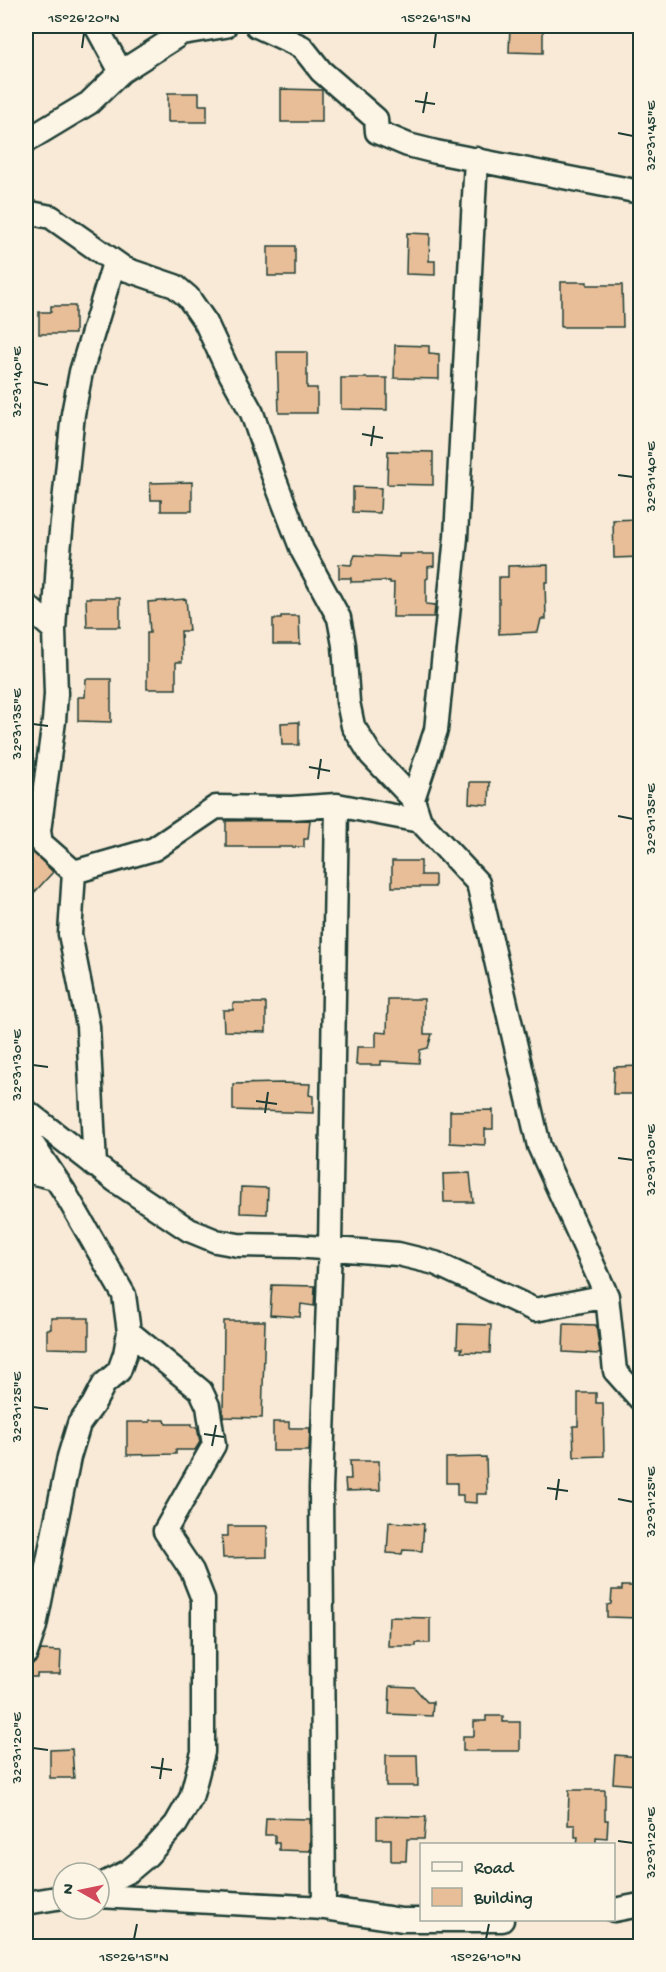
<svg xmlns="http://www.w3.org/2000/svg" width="666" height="1972" viewBox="0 0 666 1972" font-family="'Gochi Hand',sans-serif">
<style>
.building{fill:#e8be98;stroke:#1f3d34;stroke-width:1.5}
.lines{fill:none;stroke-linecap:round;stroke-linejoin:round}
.minor-casing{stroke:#1f3d34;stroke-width:27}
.minor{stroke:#fcf5e5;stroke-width:22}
.ticks{fill:none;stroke:#1f3d34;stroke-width:2}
.neatline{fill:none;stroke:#1f3d34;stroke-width:2}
.ticks-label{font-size:15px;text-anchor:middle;fill:#1f3d34}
</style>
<rect width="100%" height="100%" fill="#f8ead6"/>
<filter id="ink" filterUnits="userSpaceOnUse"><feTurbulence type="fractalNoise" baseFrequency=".0167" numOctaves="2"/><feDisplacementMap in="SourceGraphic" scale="12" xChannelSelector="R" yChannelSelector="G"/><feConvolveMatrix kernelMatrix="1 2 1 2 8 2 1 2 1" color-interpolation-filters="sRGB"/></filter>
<g filter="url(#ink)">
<path class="building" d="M510,26H543V53L509,52Z
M281,89L322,90V122H281Z
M168,93H199V105H207V122H168Z
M407,233L430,234L429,261H435V275L406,274Z
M268,246H295V276H268Z
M561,282H587V285H622L623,327H561Z
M51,306H75V334H39V312H51Z
M395,345L429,346V353L439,354V379L394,378Z
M277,352H307V388H317V413H279Z
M341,378H387V410L341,409Z
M388,451L433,452V485L387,484Z
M192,482V511H161V500H151L150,483Z
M353,487L381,488L380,513L353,512Z
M640,519V557L614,558L613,520Z
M399,554H434V566L428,567V578L426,579V604L435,605L434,617H393L394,583H390V581L351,582V578H339V564L351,565L355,555L399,557Z
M548,565V582H545L546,619H541L538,632L499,634V577H508V566Z
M86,598H120V627H87Z
M186,599L189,631H181L182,662H176V689H147V633H150L148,602Z
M281,616H299L300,644H273V619H281Z
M86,679H111V722L78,721V697H85Z
M299,722V745H282L281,723Z
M470,782H490L489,805L469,803Z
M310,820L308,839H304V847H226V821Z
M26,845L53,872L33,894L26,888Z
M392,861H421V875H435V887H392Z
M388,999H424V1034H432L428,1048L420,1050L419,1063L381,1061V1065H356L357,1047H376V1032L387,1033Z
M233,1003H266V1032L224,1031L223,1010H233Z
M640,1066V1094H613L614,1067Z
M281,1083L310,1084L309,1095L313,1096V1113L233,1110V1084Z
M493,1110V1129H485V1145L450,1143V1111Z
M470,1173L473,1202H444L443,1174Z
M241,1187L268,1188L267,1214L240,1213Z
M272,1285L315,1286L314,1306L301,1304L300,1317L270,1315Z
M51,1318H89V1349L47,1348V1329H51Z
M224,1321H265L262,1418L223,1417Z
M458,1324L491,1325L490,1353L461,1352L462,1348H457Z
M564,1324L596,1325L600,1354L563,1352Z
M578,1393H596V1403H603L604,1456L574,1457L573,1426H578Z
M150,1420H165L166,1424H192V1427H197L200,1442L195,1450H176V1454L127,1455V1422H150Z
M273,1422H289V1428H310L309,1451H273Z
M486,1457L487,1494H477V1503L463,1502V1495H457V1483H446V1458Z
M350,1461H379L380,1490L346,1491L345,1479H351Z
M389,1522L424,1524L422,1551L403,1550L402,1554L387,1553Z
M228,1526H267V1557L223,1558L222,1536H228Z
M622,1586H640V1618L607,1617V1605L611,1604L612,1590H622Z
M389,1617L430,1618V1643H416V1646H388Z
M41,1650L61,1651L60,1674H37V1677H26V1666L35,1663Z
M390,1686L414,1687L427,1702H433L432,1716L389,1714Z
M486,1716H503V1722H520V1751H463V1736H474V1721H486Z
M72,1749L74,1778H50V1750Z
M386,1755H417L418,1786H386Z
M615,1755L640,1757V1777H636V1785L613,1783Z
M569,1790H605V1820H608L607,1838L596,1837V1845H577L578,1837H575V1825H568Z
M377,1816L426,1817L424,1839H407L406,1861H391V1839H377Z
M266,1818L310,1819V1851L279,1850V1843H275V1835H265Z"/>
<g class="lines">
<g class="minor-casing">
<path id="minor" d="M96,26L121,72
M257,26L302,47L321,71L376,119L377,132L408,145L436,152L640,192
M26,141L89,103L121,72L182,33L225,26
M26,212L51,217L125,269L175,286L188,297L206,323L226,366L252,413L273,475L302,550L339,618L344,645L348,702L353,726L371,755L413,799L420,821L478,883L539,1146L607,1296
M26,605L54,630
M413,799L436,730L456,537L476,159
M74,872L154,849L216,807L291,808L337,805L420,821
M26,1111L116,1181L189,1230L216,1241L238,1245L296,1246L398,1254L435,1263L535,1310L607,1296L615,1371L640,1399
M26,1134L64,1191L124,1295L129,1332L125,1354L119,1371L104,1384L93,1405L79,1424L69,1457L35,1626L26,1653
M95,1166L88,1026L70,934L74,872L41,843L39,831L54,721L56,694L54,630L58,561L73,414L81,372L114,263
M26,1171L55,1178
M99,1886L129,1871L148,1855L176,1824L191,1798L203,1752V1599L192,1571L165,1531L214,1445L208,1406L201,1391L129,1332
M99,1896L324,1908L402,1920H502
M26,1903L63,1897
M324,1908L321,1488L330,1248L337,805
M614,1910L640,1905"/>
</g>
<use href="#minor" class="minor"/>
</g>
</g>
<path class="ticks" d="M82,48L84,33M434,48L436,33M415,101L435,104M423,113L427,92M618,133L633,136M33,382L48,385M362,434L383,438M371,446L374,426M618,475L633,477M33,724L48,726M309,767L330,771M318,779L321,759M618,816L633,819M33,1065L48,1067M256,1101L277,1104M265,1113L268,1092M618,1158L633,1160M33,1407L48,1409M204,1434L224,1437M212,1446L216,1425M547,1488L568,1491M618,1499L633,1502M556,1500L559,1479M33,1748L48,1750M151,1767L172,1770M160,1779L163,1758M618,1841L633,1843M134,1939L137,1924M486,1939L489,1924"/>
<rect width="666" height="1972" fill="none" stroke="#fcf5e5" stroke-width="66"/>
<rect x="420" y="1843" width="195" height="78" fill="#fcf5e5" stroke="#a4ab9e" stroke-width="1.5"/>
<rect x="432" y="1862" width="30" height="9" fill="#fcf5e5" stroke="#a4ab9e" stroke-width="1.5"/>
<text x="474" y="1873" font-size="18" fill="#1f3d34">Road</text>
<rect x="432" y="1888" width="30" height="18" fill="#e8be98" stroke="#a4ab9e" stroke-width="1.5"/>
<text x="474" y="1903" font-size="18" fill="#1f3d34">Building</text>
<g transform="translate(81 1891) rotate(279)"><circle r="28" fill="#fcf5e5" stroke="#a4ab9e" stroke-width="1.5"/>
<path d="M0-4.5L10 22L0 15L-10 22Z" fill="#d1495b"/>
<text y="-9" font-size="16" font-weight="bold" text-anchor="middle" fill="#1f3d34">N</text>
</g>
<rect x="33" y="33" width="600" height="1906" class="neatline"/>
<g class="ticks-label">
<text x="84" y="22">15°26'20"N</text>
<text x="436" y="22">15°26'15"N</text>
<text transform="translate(650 136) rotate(-90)" y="5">32°31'45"E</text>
<text transform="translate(16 382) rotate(-90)" y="5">32°31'40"E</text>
<text transform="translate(650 477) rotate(-90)" y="5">32°31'40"E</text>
<text transform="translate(16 724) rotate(-90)" y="5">32°31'35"E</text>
<text transform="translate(650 819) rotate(-90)" y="5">32°31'35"E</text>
<text transform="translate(16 1065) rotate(-90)" y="5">32°31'30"E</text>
<text transform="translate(650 1160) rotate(-90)" y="5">32°31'30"E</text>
<text transform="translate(16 1407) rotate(-90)" y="5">32°31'25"E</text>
<text transform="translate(650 1502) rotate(-90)" y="5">32°31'25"E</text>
<text transform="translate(16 1748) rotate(-90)" y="5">32°31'20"E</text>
<text transform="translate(650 1843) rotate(-90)" y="5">32°31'20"E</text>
<text x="134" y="1961">15°26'15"N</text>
<text x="486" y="1961">15°26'10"N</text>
</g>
</svg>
